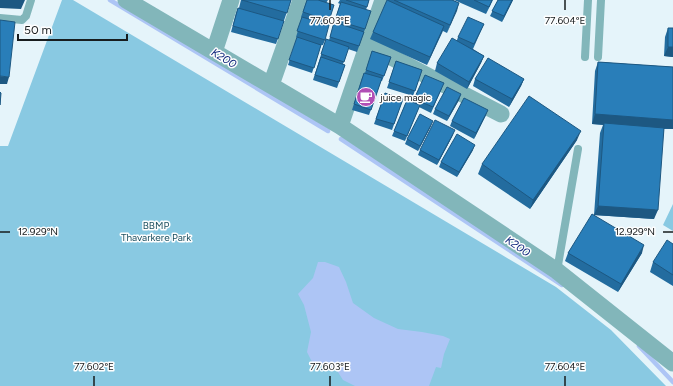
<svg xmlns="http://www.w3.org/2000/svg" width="673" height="386" viewBox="0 0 673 386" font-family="Figtree,sans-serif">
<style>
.green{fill:#89c9e2}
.water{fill:#adc5f5}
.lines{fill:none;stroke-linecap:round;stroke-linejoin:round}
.stream{stroke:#adc5f5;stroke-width:4.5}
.service{stroke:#82b6ba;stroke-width:8}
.minor{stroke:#82b6ba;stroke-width:17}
.wall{fill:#236c9f}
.shaded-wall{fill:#1d5882}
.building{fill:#297eb9;stroke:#1d5882}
.ticks{fill:none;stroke:#171c1e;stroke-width:1.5}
.labels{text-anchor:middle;stroke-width:3;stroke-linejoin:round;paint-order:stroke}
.poi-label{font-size:10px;fill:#171c1e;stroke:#fefefe;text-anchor:start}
.park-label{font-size:10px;fill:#1b4f60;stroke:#fefefe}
.water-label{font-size:11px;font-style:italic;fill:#051e76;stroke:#fefefe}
.ticks-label{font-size:10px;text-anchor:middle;fill:#171c1e;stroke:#fefefe;stroke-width:3;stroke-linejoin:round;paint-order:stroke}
</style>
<rect width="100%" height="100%" fill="#e5f4fa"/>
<path class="green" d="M62,0H73L556,287L611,330L666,386H0V146H8Z
M673,204V231L663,225Z"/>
<path class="water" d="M318,262H325L339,267L346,282L353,303L374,318L398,329L422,332L443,336L450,339L444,354L441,368L436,367L429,386H355L343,380L336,369L312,362L307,352L311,332L304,305L298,294L313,278Z"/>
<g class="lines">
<path class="stream" d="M110,0L328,131
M341,139L562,285
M639,346L673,382"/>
<path class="service" d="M0,18L22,20L26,16L31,0
M585,57L588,0
M598,57L601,0
M557,271L578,149"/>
<path class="minor" d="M126,0L340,126L557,271L673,363
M368,45L501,114
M214,52L231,0
M271,85L301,0
M340,126L383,0"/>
</g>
<path class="wall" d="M241,0H291L276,44L231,32L236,13L238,8H239Z
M307,0H328L326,3L334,5L327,25L325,40L323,45H321L312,73L288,65L297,37H296L302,18L301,17Z
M340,0H369L366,10L365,29L357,52L348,49L343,64L345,65L337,88L313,80L326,39L329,40L340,4L338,3Z
M388,0H452L459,3L447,33L443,31L427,65L370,39L373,32Z
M454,0H493L486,14Z
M498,0H513L502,22L490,16Z
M484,24L473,49L484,56L481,63L467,89L435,71L437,63L457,40L458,37Z
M668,28H673V57L664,56L665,37Z
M372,51L391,57L382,81H381L369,115L352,110L362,78L365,73Z
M396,61L422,70L413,96L387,88Z
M598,62L673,67V129H664L654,219L594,215L642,253L618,292L565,261L568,253L594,215L600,133L603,125L592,124L595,71Z
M475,79H524L521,86L509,107L473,86Z
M442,88L431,113L419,107L405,141L392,136L407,100L413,102L414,99Z
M385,93L403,99L392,130L374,124Z
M461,94L459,100L447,121L433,114L435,109Z
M486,115L474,139L450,126L452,121Z
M431,126L418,151L405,144L407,139Z
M453,135L437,165L418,155L420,150Z
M577,140L530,209L478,174L482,164Z
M473,150L457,177L439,167L441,162Z
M673,244V286L650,272L653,262Z"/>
<path class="shaded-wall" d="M0,0H25L21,9L0,8Z
M512,0H513L502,22L504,16Z
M459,3L457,11L447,33L450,25Z
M444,26L441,34L427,65L430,57Z
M668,47H673V57L664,56Z
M484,56L481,63L467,89L469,82Z
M0,76L9,77L7,84H0Z
M524,79L521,86L509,107L512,99Z
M461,94L459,100L447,121L449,116Z
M488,110L486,115L474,139L476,133Z
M595,114L673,120V129L592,124Z
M433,121L431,126L418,151L420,146Z
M455,130L453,135L437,165L439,160Z
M581,131L577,140L530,209L533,200Z
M475,145L473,150L457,177L459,172Z
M598,206L658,210L654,219L594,215Z
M644,245L642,253L618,292L621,284Z"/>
<path class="building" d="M242,0H291L287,13Z
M307,0H318L334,5L329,21L303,12Z
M346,0H369L367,7Z
M387,0L444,26L430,57L373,32Z
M394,0H452L459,3L450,25Z
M474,0H492L489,7Z
M498,0H512L504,16L492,11Z
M341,2L371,11L365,29L335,20Z
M238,8L284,21L278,39L233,26Z
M302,17L329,25L325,40L297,31Z
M468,17L484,24L474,44L458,37Z
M0,20L15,22L9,77L0,76Z
M334,22L364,32L359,46L330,37Z
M668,28H673V47H668Z
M297,37L321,45L314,68L289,60Z
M452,38L484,56L469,82L437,63Z
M326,39L349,47L344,62L321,54Z
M372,51L391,57L384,76L366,70Z
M321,57L345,65L339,82L315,75Z
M488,58L524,79L512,99L475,79Z
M396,61L422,70L415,91L389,82Z
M598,62L673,67V120L595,114Z
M364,73L382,78L371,110L354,104Z
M425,75L444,83L433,107L414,99Z
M447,87L461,94L449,116L435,109Z
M0,92L1,93L0,105Z
M385,93L403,99L394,124L376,119Z
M529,96L581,131L533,200L482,164Z
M464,98L488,110L476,133L452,121Z
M407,100L420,105L407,136L394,131Z
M420,114L433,121L420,146L407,139Z
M435,120L455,130L439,160L420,150Z
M604,123L664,128L658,210L598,206Z
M457,134L475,145L459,172L441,162Z
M592,214L644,245L621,284L568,253Z
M667,240L673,244V275L653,262Z"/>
<path class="ticks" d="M330,0V10M565,0V10M0,232H10M663,232H673M94,376V386M330,376V386M565,376V386"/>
<defs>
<g id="cafe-disc" transform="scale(1)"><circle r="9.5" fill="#b14eb5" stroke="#fefefe"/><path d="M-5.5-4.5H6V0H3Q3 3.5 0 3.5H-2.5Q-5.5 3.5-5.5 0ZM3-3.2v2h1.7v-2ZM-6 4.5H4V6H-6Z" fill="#fff"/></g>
</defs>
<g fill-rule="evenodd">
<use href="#cafe-disc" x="366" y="97"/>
</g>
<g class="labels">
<g class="poi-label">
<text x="380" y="101">juice magic</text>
</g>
<g class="park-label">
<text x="156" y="229">BBMP<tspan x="156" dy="12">Thavarkere Park</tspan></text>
</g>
<g class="water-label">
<text transform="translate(224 58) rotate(31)" y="4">K200</text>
<text transform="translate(518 246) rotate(34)" y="4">K200</text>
</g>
</g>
<g class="ticks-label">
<text x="330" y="24">77.603°E</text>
<text x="565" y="24">77.604°E</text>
<text x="38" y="235">12.929°N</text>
<text x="635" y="235">12.929°N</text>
<text x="94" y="370">77.602°E</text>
<text x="330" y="370">77.603°E</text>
<text x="565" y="370">77.604°E</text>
</g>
<path d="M18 34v6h109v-6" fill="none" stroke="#171c1e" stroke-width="2"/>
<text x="24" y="34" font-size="12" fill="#171c1e" stroke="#fefefe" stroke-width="3" paint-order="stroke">50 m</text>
</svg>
